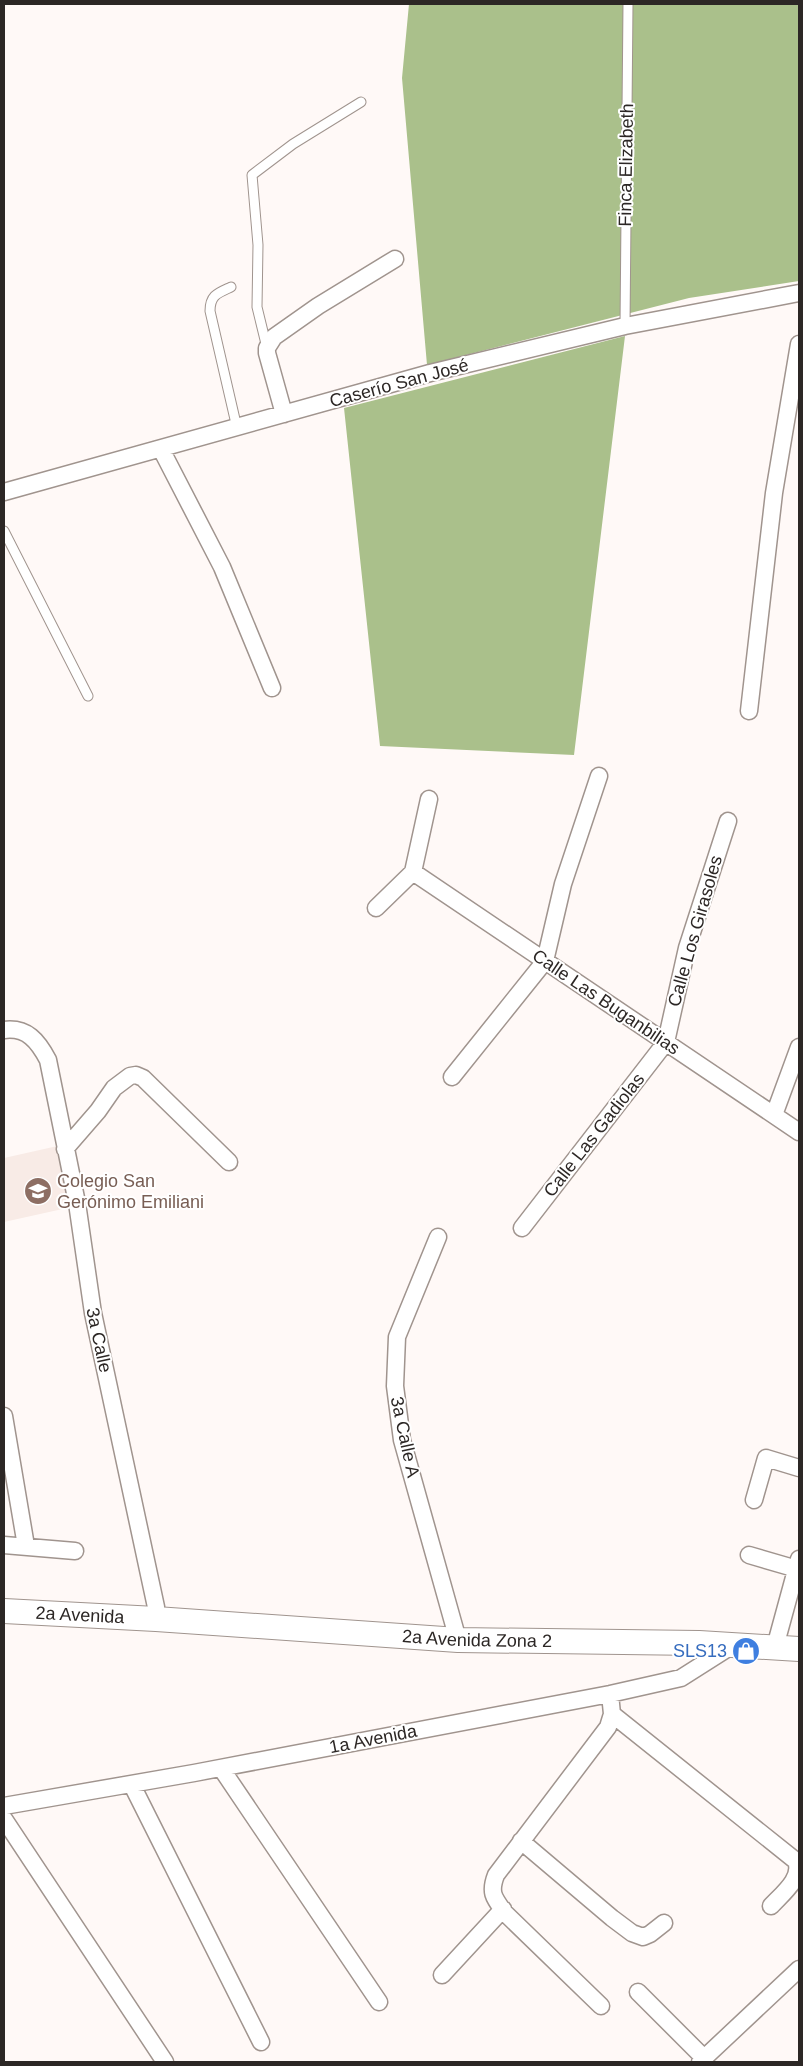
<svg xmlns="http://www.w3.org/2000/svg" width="803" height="2066" viewBox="0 0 803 2066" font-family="Arial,sans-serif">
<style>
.built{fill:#f8ebe6}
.forest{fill:#aac08b}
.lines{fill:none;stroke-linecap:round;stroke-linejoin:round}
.lane-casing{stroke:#a0948e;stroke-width:11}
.street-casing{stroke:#a0948e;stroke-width:19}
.secondary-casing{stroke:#a0948e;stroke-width:26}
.lane{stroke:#fff;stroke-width:9}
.street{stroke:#fff;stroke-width:16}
.secondary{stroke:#fff;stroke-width:24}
.labels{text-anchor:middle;stroke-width:4;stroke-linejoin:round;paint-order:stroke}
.street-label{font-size:18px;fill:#2c2725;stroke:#fff}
.education-label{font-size:18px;fill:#785e54;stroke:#fff;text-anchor:start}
.shop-label{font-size:18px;fill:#366cbe;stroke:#fff;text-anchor:end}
</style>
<rect width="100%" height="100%" fill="#fff9f7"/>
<path class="built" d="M62,1145L76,1206L4,1222V1158Z"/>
<path class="forest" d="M409,4H799V281L689,298L427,365L402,78Z
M625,336L574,755L380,746L344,408Z"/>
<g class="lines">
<g class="lane-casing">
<path id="lane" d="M231,287C218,293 210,295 210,311L237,428
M625,326L628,4
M267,348L257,307L258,245L252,175L293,144L361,102
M4,531L88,696"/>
</g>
<g class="street-casing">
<path id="street" d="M284,414L267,353V348L274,337L318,306L395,259
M161,449L222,567L272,688
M4,492L430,373L625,326L799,293
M749,711L774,493L799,344
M413,872L799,1132
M413,872L429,799
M376,908L413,872
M4,1030C27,1027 38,1041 48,1060L77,1203L93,1313L156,1607V1619
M452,1077L545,961L563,884L599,776
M774,1115L799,1047
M65,1149L98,1111L114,1088L130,1076L136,1075L143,1078L229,1162
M522,1228L666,1042L687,948L728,821
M438,1237L397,1337L395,1386L402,1440L458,1640
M4,1416L26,1546
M754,1500L766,1458L799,1468
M4,1545L75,1551
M749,1555L797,1569
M775,1647L799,1559
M612,1714L796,1861C803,1878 782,1894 771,1906
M221,1768L379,2002
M132,1785L261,2042
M4,1806L194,1773L610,1694L681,1678L733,1645
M4,1819L165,2062
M521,1841L612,1918L632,1933L643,1937L650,1934L664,1923
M442,1975L503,1909
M638,1992L704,2058
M601,2006L505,1913C494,1898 489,1893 496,1875L608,1727L612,1714L610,1694
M700,2062L799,1969"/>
</g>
<g class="secondary-casing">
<g id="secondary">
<path id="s1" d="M4,1611L156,1619L458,1640L699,1643L799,1649"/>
</g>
</g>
<use href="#lane" class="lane"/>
<use href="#street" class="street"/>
<use href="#secondary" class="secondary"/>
</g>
<defs>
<g id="school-disc" transform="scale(1.4375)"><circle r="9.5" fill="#8d6e63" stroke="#fff"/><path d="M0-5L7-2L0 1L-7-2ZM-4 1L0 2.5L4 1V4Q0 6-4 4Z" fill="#fff"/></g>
<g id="shop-disc" transform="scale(1.4375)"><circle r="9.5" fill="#3f7fe0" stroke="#fff"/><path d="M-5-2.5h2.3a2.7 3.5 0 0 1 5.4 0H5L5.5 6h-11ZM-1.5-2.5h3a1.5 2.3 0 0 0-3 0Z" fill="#fff"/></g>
</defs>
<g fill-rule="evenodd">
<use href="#school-disc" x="38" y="1191"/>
<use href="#shop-disc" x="746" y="1651"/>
</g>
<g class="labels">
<g class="street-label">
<text transform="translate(626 165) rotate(-89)" y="6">Finca Elizabeth</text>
<text transform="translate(399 383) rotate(-15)" y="6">Caserío San José</text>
<text transform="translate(695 931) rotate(-74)" y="6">Calle Los Girasoles</text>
<text transform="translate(606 1002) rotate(34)" y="6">Calle Las Buganbilias</text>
<text transform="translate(594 1135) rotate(-52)" y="6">Calle Las Gadiolas</text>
<text transform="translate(99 1340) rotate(78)" y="6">3a Calle</text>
<text transform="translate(405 1437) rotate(78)" y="6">3a Calle A</text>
<text dy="6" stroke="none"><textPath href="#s1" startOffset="76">2a Avenida</textPath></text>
<text dy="6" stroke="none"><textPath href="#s1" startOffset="474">2a Avenida Zona 2</textPath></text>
<text transform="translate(373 1739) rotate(-11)" y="6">1a Avenida</text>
</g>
<g class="education-label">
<text x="57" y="1187">Colegio San<tspan x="57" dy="21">Gerónimo Emiliani</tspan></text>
</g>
<g class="shop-label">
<text x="727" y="1657">SLS13</text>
</g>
</g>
<rect width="803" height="2066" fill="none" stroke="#2c2725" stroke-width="10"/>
</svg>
